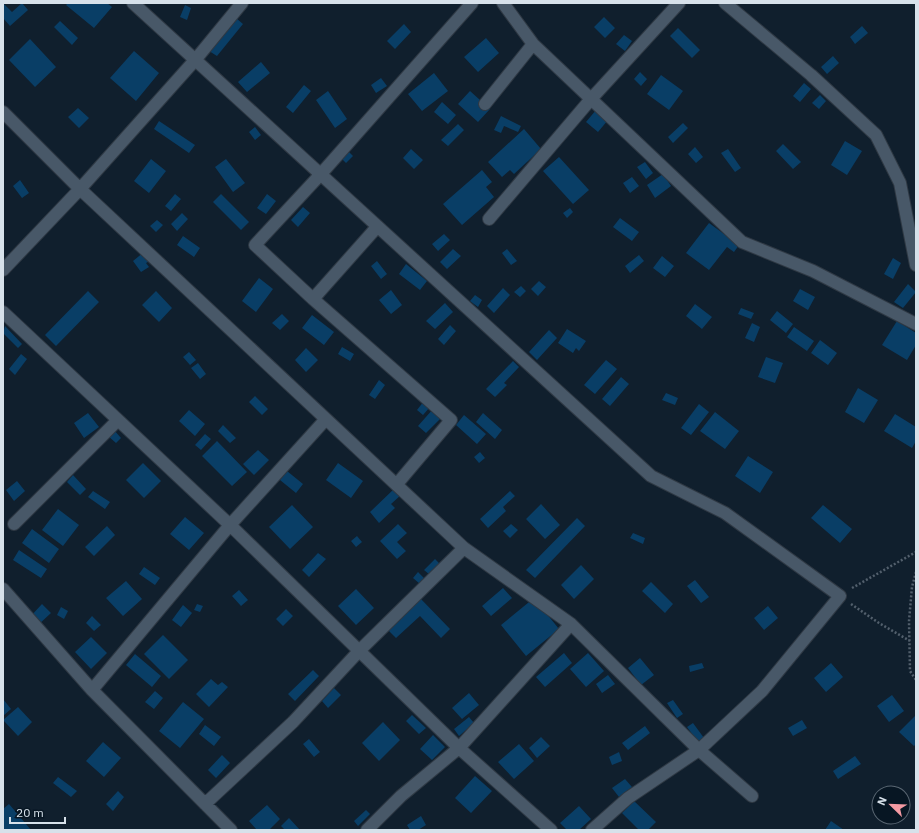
<svg xmlns="http://www.w3.org/2000/svg" width="919" height="833" viewBox="0 0 919 833" font-family="'IBM Plex Sans',sans-serif">
<style>
.building{fill:#093e66}
.lines{fill:none;stroke-linecap:round;stroke-linejoin:round}
.street-casing{stroke:#2f3944;stroke-width:14}
.path{stroke:#525f6c;stroke-width:2.5;stroke-dasharray:2 2;stroke-linecap:butt}
.street{stroke:#485868;stroke-width:12}
</style>
<rect width="100%" height="100%" fill="#101f2d"/>
<path class="building" d="M3,3L12,12L22,3L28,10L10,26L3,18Z
M68,3H107L112,7L94,28L66,5Z
M185,5L191,8L187,20L180,17Z
M604,17L615,28L605,38L594,27Z
M236,18L243,24L217,56L209,51Z
M60,21L78,38L72,45L54,27Z
M404,24L411,32L395,49L387,41Z
M862,26L868,33L855,44L850,37Z
M678,28L700,50L692,58L670,36Z
M624,35L632,41L625,51L616,44Z
M486,38L499,53L478,72L464,57Z
M30,39L56,67L35,87L9,60Z
M134,51L159,73L136,101L110,78Z
M833,56L839,63L827,74L821,67Z
M261,62L270,73L247,92L238,82Z
M640,72L647,79L641,86L634,79Z
M434,73L448,91L422,111L408,94Z
M661,75L683,91L669,110L647,94Z
M381,78L387,86L376,93L371,85Z
M804,83L811,89L800,102L793,96Z
M304,85L311,91L293,113L286,107Z
M328,91L347,119L335,128L316,100Z
M470,91L490,109L478,122L458,104Z
M820,95L826,101L819,109L812,103Z
M442,102L456,115L448,124L434,112Z
M78,108L89,118L79,128L68,117Z
M596,110L608,120L598,132L586,122Z
M501,116L521,126L518,132L504,126L501,133L494,130Z
M159,121L195,145L189,153L154,129Z
M683,123L688,128L673,143L668,137Z
M458,124L464,130L448,146L441,140Z
M255,127L261,135L255,140L249,132Z
M524,129L541,149L514,174L510,170L502,177L488,162Z
M845,141L862,151L847,175L831,165Z
M783,144L801,162L793,169L776,151Z
M695,147L703,157L696,163L688,154Z
M411,149L423,160L414,169L403,158Z
M728,149L741,168L735,172L721,153Z
M349,152L353,156L346,163L342,159Z
M559,157L589,190L573,204L543,171Z
M151,159L166,171L149,193L134,181Z
M226,159L245,183L233,192L215,167Z
M645,162L653,173L646,179L637,167Z
M482,170L492,182L486,187L494,197L462,225L443,204Z
M663,174L671,186L655,198L647,185Z
M632,177L639,186L630,193L623,183Z
M20,180L29,193L22,198L13,186Z
M175,194L181,199L171,211L165,206Z
M221,194L249,222L241,230L213,202Z
M267,194L276,201L266,214L257,208Z
M303,207L310,213L298,227L291,220Z
M570,208L573,212L567,218L563,213Z
M182,213L188,219L177,231L171,224Z
M620,218L639,232L632,241L613,227Z
M157,220L163,225L156,232L150,226Z
M709,223L739,245L734,252L727,247L709,270L686,253Z
M444,234L450,240L438,251L432,244Z
M183,236L200,248L194,257L177,245Z
M453,249L461,256L447,269L440,262Z
M507,249L517,261L511,265L502,253Z
M144,252L150,261L146,263L149,267L141,272L133,261Z
M639,255L644,261L630,273L625,266Z
M662,256L674,266L665,277L653,268Z
M893,258L901,263L893,279L884,274Z
M377,261L387,274L381,279L371,266Z
M406,264L427,281L420,290L399,274Z
M259,278L273,289L256,312L242,301Z
M539,281L546,287L538,296L531,289Z
M908,284L916,292L903,308L894,302Z
M521,286L526,291L520,297L514,292Z
M503,288L510,295L494,313L487,306Z
M800,289L815,297L808,310L793,301Z
M391,290L402,305L391,314L379,300Z
M88,291L99,302L56,346L45,335Z
M156,291L172,308L159,322L142,305Z
M475,295L482,300L478,307L470,301Z
M445,303L453,312L435,329L426,321Z
M695,304L712,317L702,329L686,316Z
M741,308L754,313L751,319L738,314Z
M777,311L793,324L786,333L770,320Z
M282,314L289,321L280,330L272,323Z
M312,315L334,332L324,345L302,328Z
M897,321L916,333V345L907,360L882,345Z
M752,323L760,327L754,342L745,338Z
M450,325L456,331L444,345L438,339Z
M5,326L22,344L18,348L3,333Z
M794,327L814,341L807,351L787,337Z
M567,329L586,341L579,351L576,348L573,353L558,343Z
M549,330L557,338L537,360L529,352Z
M820,340L837,353L828,365L811,353Z
M342,347L354,354L350,361L338,354Z
M306,348L318,360L306,372L295,360Z
M189,352L196,360L190,365L183,357Z
M21,354L27,359L15,375L9,369Z
M766,357L783,363L775,383L758,377Z
M606,360L617,369L595,394L584,385Z
M513,361L519,367L504,383L507,385L495,397L486,389Z
M198,363L206,374L200,379L191,368Z
M621,377L629,384L610,406L602,399Z
M379,380L385,385L375,399L369,395Z
M858,388L878,400L864,423L845,412Z
M666,393L678,398L675,405L662,400Z
M255,396L268,409L262,415L249,402Z
M424,401L430,407L423,415L417,410Z
M699,404L709,412L691,435L681,428Z
M433,409L442,417L426,433L418,426Z
M189,410L205,424L195,436L179,421Z
M715,412L739,431L725,449L700,431Z
M88,413L99,427L84,438L74,423Z
M483,413L502,430L495,439L476,422Z
M895,414L916,427V441L912,448L884,431Z
M464,415L486,434L477,444L456,425Z
M223,425L236,438L230,443L218,431Z
M114,430L121,438L116,443L108,436Z
M205,434L211,439L201,450L195,445Z
M217,441L247,472L232,486L202,456Z
M258,450L269,460L254,475L243,464Z
M480,452L485,458L479,463L474,457Z
M748,456L773,472L760,493L735,476Z
M143,463L161,481L144,498L126,480Z
M338,463L363,481L351,498L326,480Z
M287,471L303,484L296,493L280,480Z
M73,475L86,489L80,495L67,482Z
M17,481L25,491L14,501L6,490Z
M395,488L401,495L391,504L395,508L379,523L370,512Z
M93,491L110,502L105,509L88,497Z
M510,491L515,496L503,507L506,511L488,528L480,519Z
M541,504L560,525L545,539L526,519Z
M292,505L313,527L290,549L269,527Z
M823,505L852,529L840,543L811,518Z
M58,509L79,525L63,546L42,530Z
M185,517L204,533L189,550L170,534Z
M577,518L585,526L535,578L526,570Z
M398,524L407,533L397,542L406,551L397,559L380,541Z
M511,524L518,530L510,538L503,531Z
M107,526L115,535L94,556L85,547Z
M32,529L59,549L49,563L22,543Z
M633,533L645,538L643,544L630,538Z
M357,536L362,542L356,547L351,541Z
M19,550L47,569L41,578L13,560Z
M318,553L326,559L309,577L302,570Z
M435,559L440,564L430,575L424,570Z
M581,565L594,579L574,599L561,585Z
M144,567L160,578L155,585L139,574Z
M418,572L425,579L420,584L413,578Z
M695,580L709,597L701,603L687,586Z
M126,581L142,599L123,616L106,598Z
M651,582L673,604L665,613L642,591Z
M503,588L512,598L491,616L482,606Z
M356,589L374,608L356,625L338,606Z
M239,590L248,600L241,606L232,596Z
M420,598L450,629L441,638L420,616L396,638L387,629Z
M534,598L559,629L526,656L501,625Z
M42,604L51,613L37,626L29,618Z
M197,604L203,606L200,612L194,610Z
M183,605L192,613L181,627L172,620Z
M768,606L778,618L764,630L754,618Z
M61,607L68,611L64,619L57,615Z
M286,609L293,616L283,626L276,619Z
M92,616L101,625L94,631L86,623Z
M163,635L188,660L169,679L144,654Z
M91,637L107,653L91,669L75,652Z
M564,653L572,663L545,687L536,677Z
M588,653L604,671L586,687L570,669Z
M135,654L161,676L152,687L126,665Z
M640,658L654,675L641,685L628,668Z
M702,663L704,668L690,672L689,666Z
M831,663L843,677L826,692L814,678Z
M313,670L319,676L295,701L288,694Z
M608,675L615,684L602,693L596,684Z
M211,679L218,685L222,682L228,687L209,707L196,694Z
M334,688L341,695L328,708L322,701Z
M155,691L163,698L154,709L145,702Z
M469,693L479,705L462,719L452,708Z
M892,695L904,711L889,722L877,706Z
M3,699L11,709L3,716Z
M673,700L683,714L677,718L667,703Z
M183,702L204,719L180,748L159,731Z
M18,707L32,722L18,736L3,720Z
M412,715L426,728L419,734L406,721Z
M916,715V744L914,746L899,732Z
M469,717L474,723L459,736L454,729Z
M802,720L807,728L793,736L788,728Z
M383,722L400,740L379,761L362,743Z
M693,723L704,738L698,742L687,727Z
M205,725L221,737L214,746L199,734Z
M645,726L650,733L628,750L622,743Z
M433,735L445,747L432,760L420,749Z
M541,737L550,746L537,758L529,748Z
M309,739L320,752L314,757L303,744Z
M103,742L121,758L104,777L86,761Z
M519,744L534,761L514,779L498,762Z
M619,752L622,761L612,765L609,757Z
M222,755L230,763L216,778L208,770Z
M855,756L861,764L838,779L833,771Z
M475,776L492,791L471,813L455,798Z
M58,777L77,791L71,797L53,783Z
M625,779L632,787L619,797L612,788Z
M118,791L124,797L113,811L106,804Z
M634,801L656,822L648,830H639L622,813Z
M9,804L31,830H3V809Z
M267,805L280,819L269,830H257L249,821Z
M579,806L591,819L579,830H567L560,823Z
M366,810L370,814L358,826L354,821Z
M421,816L426,825L418,830H410L407,825Z
M289,818L300,830H285L281,826Z
M831,821L844,830H825Z"/>
<g class="lines">
<g class="street-casing">
<path id="street" d="M133,3L651,476L725,513L840,596L762,691L699,750L628,798L592,830
M503,3L533,44L742,242L813,271L916,324
M725,3L811,75L876,135L900,183L916,265
M485,104L533,44
M3,112L80,189L464,548L571,624L699,750L752,796
M489,219L591,99L679,3
M3,270L80,189L196,59L242,3
M313,299L377,227
M3,312L230,525L459,748L551,830
M397,484L451,420L313,299L255,245L320,175L472,3
M14,524L117,421
M3,589L92,690L231,830
M92,690L230,525L326,419
M205,804L293,722L360,650L464,548
M367,830L401,796L459,748L571,624"/>
</g>
<path class="path" d="M916,572L912,587L909,621L910,671L916,680
M852,588L916,552
M851,604L879,623L910,641"/>
<use href="#street" class="street"/>
</g>
<rect width="919" height="833" fill="none" stroke="#d7e1ea" stroke-width="8"/>
<g transform="translate(891 805) rotate(293)"><circle r="19" fill="#071623" stroke="#5a6773"/>
<path d="M0-3L7 15L0 10L-7 15Z" fill="#f49aa3"/>
<text y="-6" font-size="11" font-weight="bold" text-anchor="middle" fill="#d7e1ea">N</text>
</g>
<path d="M10 817v6h55v-6" fill="none" stroke="#d7e1ea" stroke-width="2"/>
<text x="16" y="817" font-size="12" fill="#d7e1ea" stroke="#071623" stroke-width="3" paint-order="stroke">20 m</text>
</svg>
